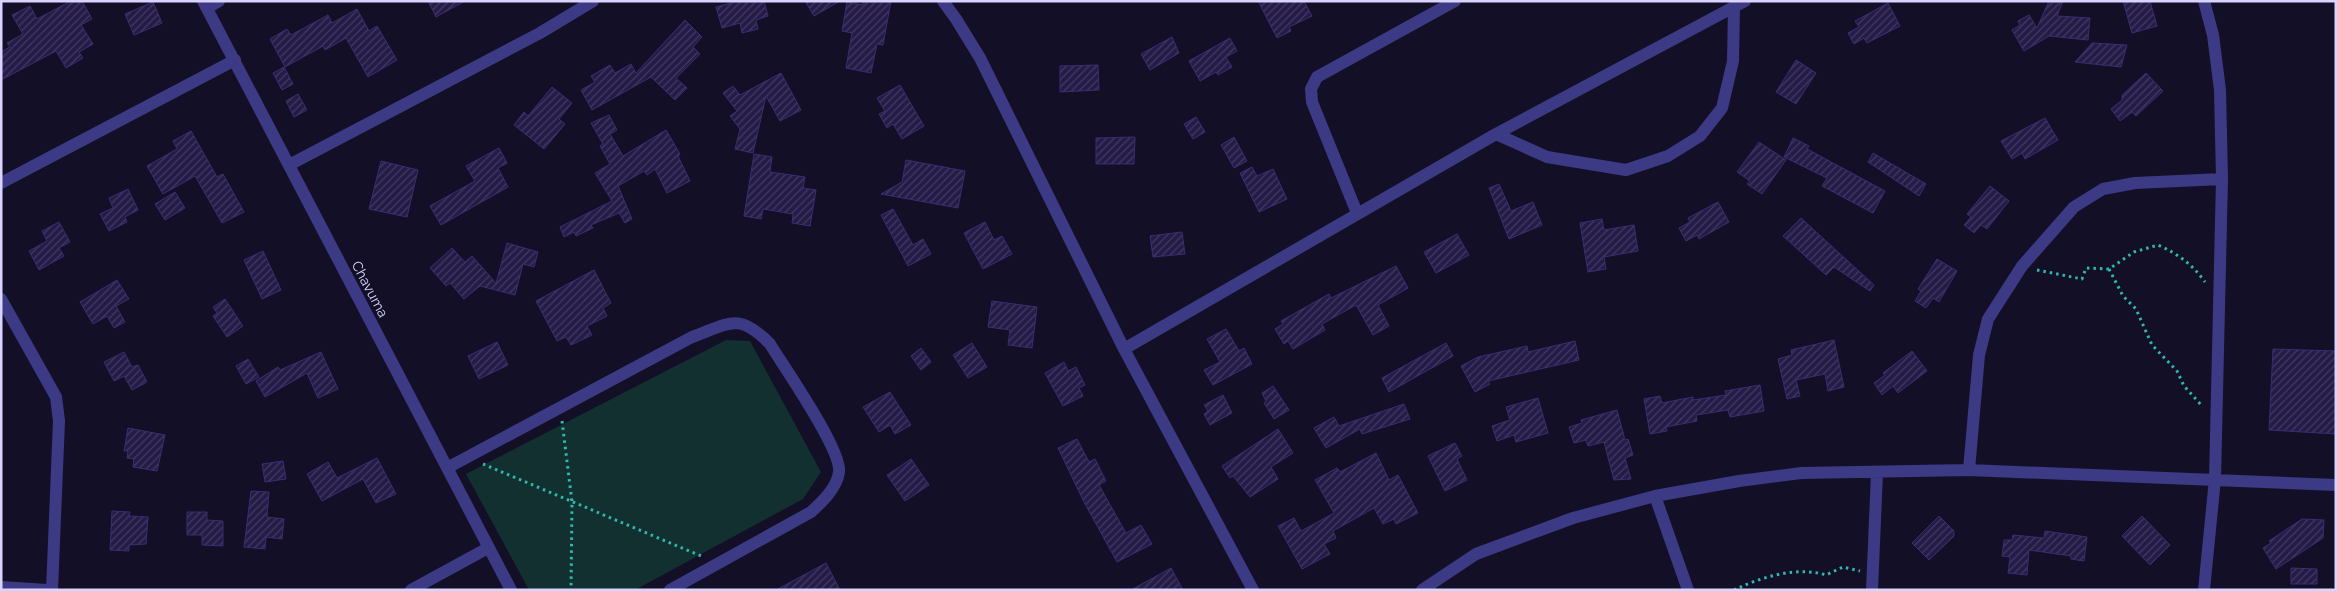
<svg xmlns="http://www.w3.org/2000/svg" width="2337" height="591" viewBox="0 0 2337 591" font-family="Raleway,sans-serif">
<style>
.green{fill:#12302f}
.building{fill:url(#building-hatch);stroke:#3b2d73}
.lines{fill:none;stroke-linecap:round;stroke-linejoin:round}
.path{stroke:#2fb8b0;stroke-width:3;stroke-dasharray:2.5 4;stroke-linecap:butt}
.minor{stroke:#3d3a85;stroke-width:12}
.labels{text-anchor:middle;stroke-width:4;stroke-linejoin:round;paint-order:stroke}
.street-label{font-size:14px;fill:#d9d4ff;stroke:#130f26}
</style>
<defs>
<pattern id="building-hatch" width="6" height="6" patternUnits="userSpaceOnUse" patternTransform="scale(1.25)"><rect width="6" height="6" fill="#241b47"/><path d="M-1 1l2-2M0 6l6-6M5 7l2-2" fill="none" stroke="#433b63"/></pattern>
</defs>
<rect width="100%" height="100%" fill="#130f26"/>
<path class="green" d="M726,340L750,341L821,472L803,499L635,590H529L466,474Z"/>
<path class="building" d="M71,1H82L92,19L81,25L93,44L79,52L83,58L66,68L56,51L1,80V52L10,47L7,43L23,34L12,15L30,6L37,19Z
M428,1H465L436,17Z
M738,1H764L768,16L756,20L758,29L742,33L740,23L722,28L716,7Z
M805,1H840L814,16Z
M863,1H891L883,45L877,44L871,73L846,68L852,33L842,31L847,2L863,5Z
M1258,1H1304L1312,16L1289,27L1291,31L1277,38Z
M2049,1H2063L2057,16L2090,18L2088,40L2049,36L2024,51L2012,30L2020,25L2018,21L2029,15L2037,28Z
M2123,1H2150L2157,26L2132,33Z
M153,2L162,23L134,35L125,14Z
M1888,3L1900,26L1867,43L1864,38L1854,44L1848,33L1859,27L1855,21Z
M357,9L369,31L377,26L397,60L368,77L346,38L325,50L323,46L285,67L270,39L287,29L291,35L328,15L332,23Z
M685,20L702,37L693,47L700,54L676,78L687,88L675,100L651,77L592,110L581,90L595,82L591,76L610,65L615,73L631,64L636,73Z
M1172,37L1179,53L1150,70L1141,54Z
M1230,38L1237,51L1226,57L1232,67L1218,75L1216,72L1200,81L1189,61Z
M2092,43L2127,45L2121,67L2075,62Z
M1796,60L1816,73L1796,104L1776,92Z
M1098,65L1099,90L1060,92V66Z
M284,67L293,84L282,90L273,73Z
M781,73L801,110L780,121L766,96L753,153L735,149L740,129L730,116L737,111L723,93L733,86L740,95Z
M2146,73L2163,91L2136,116L2132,112L2120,121L2111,109L2122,100V95Z
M900,85L924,126L902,139L893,124L887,128L879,114L885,111L877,98Z
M552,87L572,103L559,119L565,124L544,149L514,125L524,112L528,116Z
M298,94L307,110L294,117L286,101Z
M609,115L617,130L610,134L623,156L666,130L680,154L678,156L690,181L667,193L655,169L647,175L644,171L618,186L632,219L625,223L619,213L591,225L593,228L576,236L574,232L564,237L560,227L612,201L595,173L610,164L600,146L603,144L591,123Z
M1196,117L1205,132L1193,139L1184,124Z
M2045,118L2058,140L2025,159L2022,153L2012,159L2001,141Z
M191,131L217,177L223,174L244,212L222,223L195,176L163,194L147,166L177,149L173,141Z
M1135,137L1134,164H1096V138Z
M1234,137L1247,161L1234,168L1221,145Z
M1793,138L1809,146L1807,149L1885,191L1873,213L1822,186L1827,178L1784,157Z
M1759,142L1786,160L1762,194L1747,184L1750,181L1737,172Z
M499,148L507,163L498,168L508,187L441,225L430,206L475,181L466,166Z
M1873,153L1926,184L1919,196L1868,162Z
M754,154L772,157L770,172L805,177L803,188L816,190L810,226L792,223L793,214L763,209L761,219L744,216Z
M906,160L965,171L958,208L881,194L902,182Z
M381,161L418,170L407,217L369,209Z
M1252,167L1257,176L1273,169L1287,199L1259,212L1240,173Z
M1499,184L1511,211L1533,202L1542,225L1509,239L1489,188Z
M1990,186L2009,201L1987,229L1981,225L1974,233L1964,225L1971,217L1967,214Z
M128,189L138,210L125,217L127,222L109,231L100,214L113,208L109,198Z
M175,192L185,208L165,220L155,204Z
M1718,202L1729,222L1699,239L1697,235L1686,241L1679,228L1690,222L1688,218Z
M893,209L913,245L923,239L931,254L908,266L881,215Z
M1801,218L1874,285L1870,291L1834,267L1826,275L1783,236Z
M1602,219L1604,230L1634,225L1638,251L1604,257L1606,269L1588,272L1580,223Z
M59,222L70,242L59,248L64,256L39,270L29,251L47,241L42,231Z
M985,222L994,240L1002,236L1012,254L983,269L964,233Z
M1182,232L1185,254L1153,257L1150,236Z
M1457,234L1469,255L1436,273L1424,252Z
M507,243L538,252L534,267L523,264L515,295L480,286L464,299L450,283L446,286L430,268L452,248L465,262L472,256L496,283Z
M263,251L281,290L262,299L244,260Z
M1937,259L1957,271L1939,302L1933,298L1926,308L1915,301L1921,291L1918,289Z
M1396,266L1408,288L1378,305L1389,326L1373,335L1356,305L1322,324L1325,330L1293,349L1288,341L1284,344L1275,329L1283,324L1281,321L1329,294L1331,298Z
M594,270L611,303L603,308L607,316L587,326L592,335L571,345L566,337L557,341L536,301Z
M117,280L129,299L116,306L125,322L114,328L107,316L93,324L80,302Z
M225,299L243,326L227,337L213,316L217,313L213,307Z
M992,301L1037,307L1032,348L1008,345L1010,330L988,327Z
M1226,329L1239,351L1244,348L1252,364L1213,385L1204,370L1220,362L1207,339Z
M1834,340L1844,387L1828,391L1825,374L1796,380L1800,396L1787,399L1778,359L1792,355L1791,350Z
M1575,341L1579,360L1488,381L1490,384L1475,392L1461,366L1478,357L1527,346L1528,352Z
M497,342L508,365L479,379L468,356Z
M972,343L987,367L968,378L953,355Z
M1446,343L1453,356L1389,392L1382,378Z
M921,348L931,362L921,370L911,356Z
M2273,349L2336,351V434L2269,430Z
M1912,351L1927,371L1898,393L1893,386L1882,395L1874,383L1885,375L1883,373Z
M124,352L132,367L138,365L147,382L132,390L124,376L114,381L104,362Z
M321,352L338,389L318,398L307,373L265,397L256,381L278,367L280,370Z
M248,359L259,377L246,384L236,366Z
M1064,362L1068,371L1076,367L1085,385L1079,388L1083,396L1063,406L1045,373Z
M1760,385L1764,411L1730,417L1728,410L1696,415L1697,421L1666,427L1667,431L1650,434L1644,399L1660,396L1662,403L1693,397V400L1726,395L1725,391Z
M1273,386L1289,410L1274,419L1264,403L1266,401L1262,393Z
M890,392L911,425L895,434L890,425L879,432L863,407Z
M1223,395L1232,413L1210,425L1204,414L1208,411L1204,405Z
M1538,398L1548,433L1516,442L1514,435L1497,441L1492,426L1510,420L1506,407Z
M1404,404L1410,419L1362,434L1360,429L1326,448L1314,428L1334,417L1339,426Z
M1617,410L1625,440L1628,439L1633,455L1625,458L1631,479L1614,480L1604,442L1588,446L1586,440L1574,443L1569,427L1582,423L1581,420Z
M128,428L165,435L157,471L133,467L134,459L127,458L128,451H124Z
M1278,429L1293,453L1271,467L1278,479L1250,497L1233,476L1230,478L1222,466Z
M1077,439L1089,462L1095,459L1106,481L1099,485L1126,533L1141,525L1152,544L1117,562L1085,504L1058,448Z
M1455,443L1462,456L1457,459L1467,480L1445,491L1428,456Z
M1376,453L1389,480L1398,475L1418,513L1396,524L1394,519L1383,524L1374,508L1333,531L1336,538L1324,544L1330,554L1302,569L1278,526L1294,518L1301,531L1334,513L1315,480L1337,468L1340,472Z
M377,458L396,494L376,503L363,479L322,501L307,474L328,462L337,478Z
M911,459L929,485L905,501L887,475Z
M283,461L286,479L265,482L262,464Z
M251,491L269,492L267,517L284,519L282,539L266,537L265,549L244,547Z
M112,511L130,512L129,516L148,517L146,544L129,545V551L110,550Z
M187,512H207V520L223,521V546L202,545V535H187Z
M1939,516L1954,531V536L1929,560L1912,543Z
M2142,516L2170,545L2150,565L2122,536Z
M2302,519L2324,520L2323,538L2276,569L2263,548L2271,543L2269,541Z
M2045,531L2087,537L2084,561L2071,559V556L2029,550L2027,575L2008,573L2010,557L2002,556L2004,540H2012L2013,535L2044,538Z
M826,563L840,590H776Z
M1171,568L1183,590H1131Z
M2291,568L2317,569V584H2291Z"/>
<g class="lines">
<path class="path" d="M2109,269L2123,296L2136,309L2152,345L2177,371L2184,386L2203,407
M2037,270L2082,279L2086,268L2109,269L2134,252L2158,245C2178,254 2192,264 2205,282
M562,421L572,502L571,590
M483,464L701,556
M1734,590C1761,577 1797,566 1826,575L1843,567L1860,571"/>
<path class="minor" d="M203,1L511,590
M943,1L956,19L980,58L1124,349L1253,590
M207,8L219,1
M1496,134L1547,157L1626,170L1668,156L1700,136L1722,108L1733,61L1734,7
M289,165L540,33L593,1
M1,183L235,60
M1357,213L1312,102L1311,89L1317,77L1455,1
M1,299L56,397L59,421L52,590
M1124,349L1496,134L1745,1
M447,468L692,337C730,323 739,312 770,344C784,367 842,450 839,472C837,488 822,502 811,512L670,590
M1969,470L1979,355L1988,319L2022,266L2074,207L2103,189L2135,183L2222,179
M1655,496L1688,590
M1,587L47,590
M411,590L488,548
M1422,590L1476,554L1573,518L1655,496L1739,481L1801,473L1969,470L2336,485
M1872,590L1877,473
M2204,590L2215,479L2222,179L2220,90L2213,35L2204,1"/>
</g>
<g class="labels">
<g class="street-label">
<text transform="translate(370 289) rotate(62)" y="5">Chavuma</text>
</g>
</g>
<rect width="2337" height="591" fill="none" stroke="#d9d4ff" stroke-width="5"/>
</svg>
